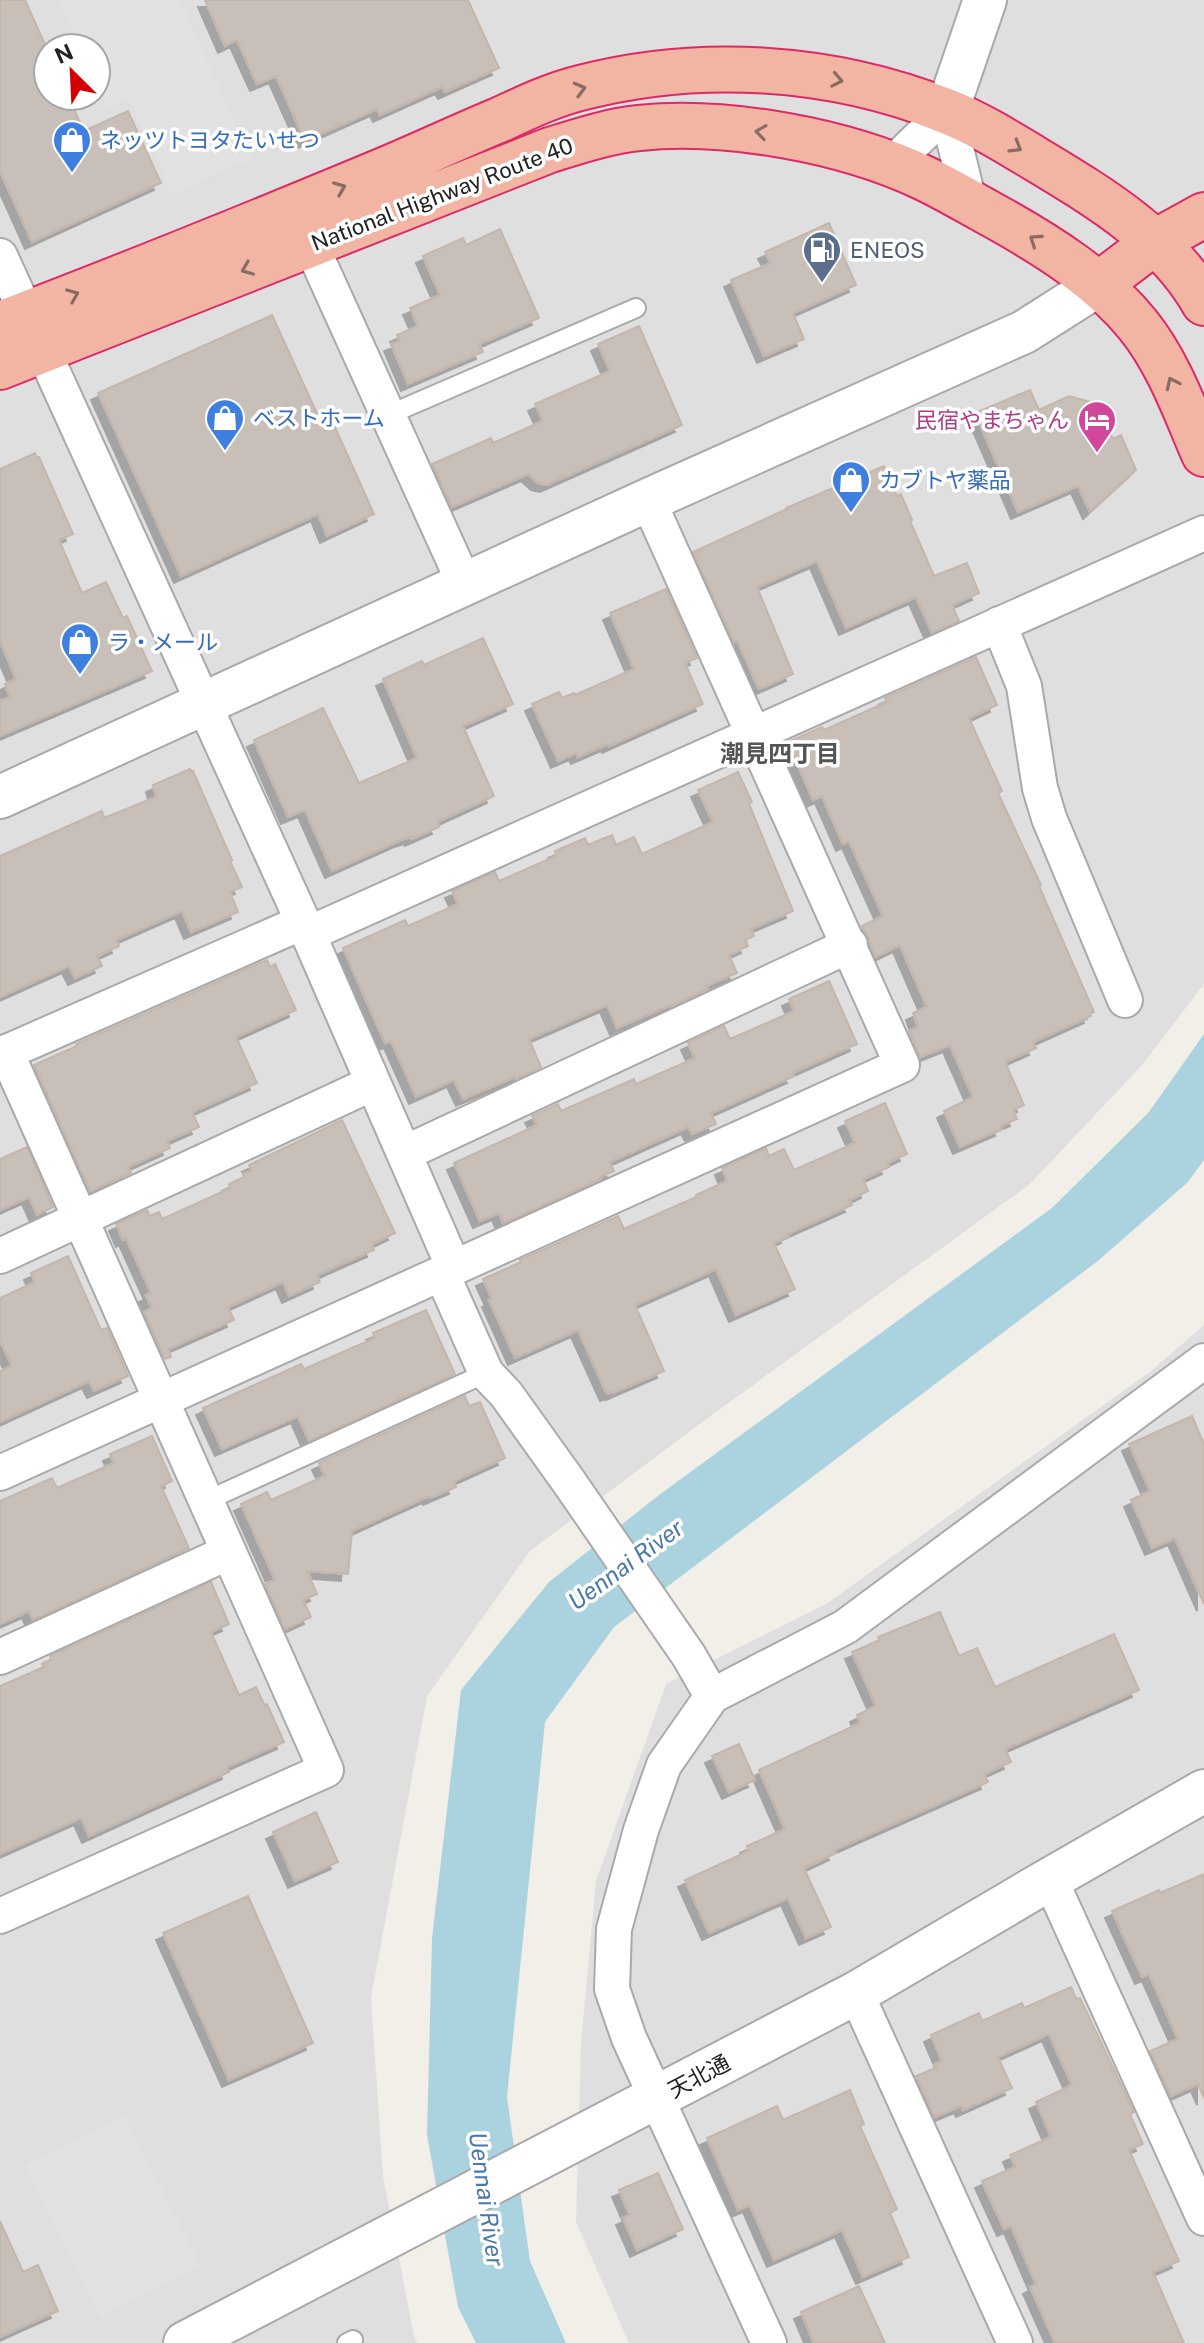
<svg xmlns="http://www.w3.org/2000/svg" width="1204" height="2343" viewBox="0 0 1204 2343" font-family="'Public Sans','Noto Sans JP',sans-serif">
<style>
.residential{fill:#e0dfdf;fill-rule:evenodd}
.parking{fill:#e2e2e2}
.water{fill:#aad3df}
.building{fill:#c7bfb8;stroke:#c4b6ab;stroke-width:2;filter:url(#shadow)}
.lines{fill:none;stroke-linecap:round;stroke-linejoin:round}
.service-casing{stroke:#a9a9a9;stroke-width:22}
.minor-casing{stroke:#a9a9a9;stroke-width:38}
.tertiary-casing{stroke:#a9a9a9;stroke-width:46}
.trunk-casing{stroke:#dc2a67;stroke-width:48}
.service{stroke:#fff;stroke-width:18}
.minor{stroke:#fff;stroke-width:34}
.tertiary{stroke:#fff;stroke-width:42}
.trunk{stroke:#f2b4a3;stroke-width:44}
.oneway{stroke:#8a6b62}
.labels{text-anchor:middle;stroke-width:7;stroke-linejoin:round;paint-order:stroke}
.shop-label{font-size:22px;fill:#366cbe;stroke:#fff;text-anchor:start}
.street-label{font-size:22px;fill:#222;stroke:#fff}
.service-label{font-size:22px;fill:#4e5e75;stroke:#fff;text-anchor:start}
.hotel-label{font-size:22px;fill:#b23c85;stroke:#fff;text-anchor:end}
.neighbourhood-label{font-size:24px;font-weight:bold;fill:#555;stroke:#fff}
.water-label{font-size:24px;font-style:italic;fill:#4a7aab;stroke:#fff}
</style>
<defs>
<filter id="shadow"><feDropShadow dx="-7" dy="7" stdDeviation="0" flood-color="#0004"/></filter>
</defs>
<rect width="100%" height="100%" fill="#f2efe9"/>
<path class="residential" d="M0,0H1204V984L1142,1065L1030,1184L705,1420L530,1551L427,1696L371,1998L383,2176L414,2336L417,2343H0ZM48,48H96V96H48Z
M1204,1325V2343H629L576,2222L581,2043L596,1881L666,1684L826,1604L1151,1371Z"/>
<path class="parking" d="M58,0H180L251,159L172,194L129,99L107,109L96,85V48H80Z
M125,2116L201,2267L101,2317L25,2166Z"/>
<path class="water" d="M1204,1034V1160L1188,1182L1099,1260L614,1627L545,1722L507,2097L530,2261L566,2343H476L458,2307L427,2135L432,1938L461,1690L549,1582L659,1495L1052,1208L1149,1112Z"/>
<path class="building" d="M0,0H25L48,51V96H68L84,131L128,111L161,183L32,242L0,171Z
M205,0H468L499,68L445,92L442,87L380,115L377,109L305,141L276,76L257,84L237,40L225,46Z
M829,223L856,285L793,313L804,339L764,356L731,280L771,263L765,252Z
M500,229L539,318L479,344L483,352L408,384L391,344L400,341L397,335L418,326L410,308L440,295L423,256L463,238L466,245Z
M272,315L325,431L335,427L374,514L327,536L318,514L181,576L98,393Z
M639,326L682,425L547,485L538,483L528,474L452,507L432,464L491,438L493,443L543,421L535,404L610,371L598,344Z
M1030,390L1039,410L1069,396L1098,404L1113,439L1121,435L1136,470L1090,512L1078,486L1018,512L975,413Z
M35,453L37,458L39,457L73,534L59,540L82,593L106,582L123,618L127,616L152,671L0,736V701L10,697L5,684L16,679L0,641V469Z
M884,466L897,496L901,494L912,520L910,521L934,576L967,563L979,593L952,605L959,621L932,633L916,597L846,628L817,561L757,587L793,674L759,689L737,640L734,642L693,552L787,509L786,508Z
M666,589L697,658L685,663L703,704L609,746L608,744L578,757L576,753L558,761L532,704L559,692L562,698L574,693L575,695L634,669L610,613Z
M483,638L513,704L463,726L494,796L437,822L439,827L412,839L411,837L401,840L332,871L305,810L288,817L254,740L323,708L359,783L417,758L383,679L422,661L424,665Z
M976,657L997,705L969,718L1002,791L998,793L1041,885L1039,886L1094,1012L1090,1014L1091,1016L1033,1042L1036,1048L1005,1062L1024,1105L1013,1110L1017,1119L1001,1126L1002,1129L960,1147L944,1111L973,1097L950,1045L920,1057L909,1031L918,1027L913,1013L927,1007L900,945L875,957L868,937L862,926L883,916L849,841L843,844L822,796L813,800L788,742L822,727L824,730L887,702L885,698Z
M190,769L191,771H193L232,860L230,861L242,887L230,892L238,912L191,932L182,911L116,940L119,946L97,956L102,966L75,978L69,966L0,997V856L102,811L104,818L156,797L153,785Z
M738,772L752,802L749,804L793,911L751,929L754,936L745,940L748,946L729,955L737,973L706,986L708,989L672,1006L671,1005L617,1028L607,1005L529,1039L541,1067L516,1079L515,1077L463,1099L454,1080L416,1097L391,1041L385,1043L343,948L405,920L408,926L458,904L452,891L495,872L499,881L556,856L555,851L585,838L588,845L612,835L616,845L634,837L642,854L713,822L698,790Z
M267,960L270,967L275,964L296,1010L236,1037L257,1083L192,1112L199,1127L167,1141L170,1148L128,1167L131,1173L90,1191L34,1065L77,1046L76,1044Z
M829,981L857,1044L792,1073L794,1076L711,1113L716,1124L692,1134L688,1127L610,1162L614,1171L600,1177L601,1179L503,1223L499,1213L480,1221L454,1163L537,1125L532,1116L558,1104L561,1111L634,1079L636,1084L695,1058L688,1043L724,1026L730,1039L794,1011L789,999Z
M885,1103L907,1154L887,1163L889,1167L863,1179L868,1191L849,1200L852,1205L787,1234L788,1236L774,1243L795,1289L736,1315L716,1269L635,1305L664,1371L613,1393V1392L607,1394L578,1330L515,1358L489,1300L492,1299L483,1279L521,1262L520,1260L618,1216L624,1229L696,1197V1195L727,1181L722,1168L766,1148L769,1156L784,1149L794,1170L855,1143L845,1121Z
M342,1120L395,1233L372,1244L374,1250L317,1275L320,1282L289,1296L283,1282L228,1307L234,1320L168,1349L171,1357L165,1359L144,1312L152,1308L146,1295L151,1293L126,1238L123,1240L116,1224L147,1210L150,1216L159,1212L162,1219L231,1188L229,1184L244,1177L243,1174L252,1171L249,1165Z
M27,1147L53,1207L37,1215L29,1197L0,1210V1159Z
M68,1256L101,1330L107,1328L128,1376L94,1391L89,1381L0,1422V1371L12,1366L0,1340V1298L35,1282L31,1273Z
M426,1310L455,1374L309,1441L298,1416L222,1449L203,1408L301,1364L304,1369L375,1338L373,1333Z
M465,1396L469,1406L480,1402L505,1458L454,1481L456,1487L430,1498L429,1496L352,1531L348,1574L307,1571L317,1594L303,1600L311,1617L285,1629L265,1584L275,1580L241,1504L267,1492L271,1500L325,1476L319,1463Z
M1192,1416L1204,1444V1604L1175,1538L1152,1548L1131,1500L1150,1491L1129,1444Z
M152,1436L172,1481L161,1486L189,1548L33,1620L29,1611L0,1624V1501L52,1478L57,1488L114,1463L110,1454Z
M211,1582L229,1624L211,1632L239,1695L256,1687L265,1706L267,1704L284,1742L227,1767L229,1772L89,1836L81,1818L0,1854V1686L44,1667L42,1664L51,1660L50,1656Z
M940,1612L959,1656L977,1648L995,1687L1114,1634L1139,1690L1005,1749L1011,1762L984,1774L988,1782L834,1850L836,1853L804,1868L831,1927L806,1938L788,1898L709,1933L685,1880L749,1851L747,1846L785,1829L759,1770L860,1723L857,1715L876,1706L852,1652L880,1640L878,1637Z
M739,1744L755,1780L729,1792L712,1756Z
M316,1812L338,1862L295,1881L273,1832Z
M1204,1874V2098L1198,2084L1171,2096L1150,2051L1178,2039L1149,1974L1142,1977L1112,1911L1159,1890L1160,1893Z
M248,1896L313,2043L229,2080L163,1933Z
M1071,1987L1076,1999L1080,1998L1134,2112L1130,2114L1143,2144L1129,2150L1179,2261L1153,2272L1184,2343H1055L1030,2287L1036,2284L1011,2226L1004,2229L982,2181L1015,2167L1010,2155L1051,2137L1036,2102L1072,2085L1049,2034L998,2057L1012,2088L963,2110L961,2106L935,2117L916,2076L936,2068L934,2065L942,2061L931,2035L979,2013L982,2021L1022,2003L1024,2008Z
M850,2090L864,2124L860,2126L897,2209L890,2213L909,2257L863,2277L842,2230L774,2260L750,2205L738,2210L707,2138L777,2106L783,2120Z
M658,2173L683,2229L637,2250L623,2218L630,2215L619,2190Z
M0,2221L23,2272L38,2265L58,2311L0,2337Z
M859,2286L885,2343H814L801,2312Z"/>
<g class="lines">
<g class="service-casing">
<path id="service" d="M388,415L636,308
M206,1501L486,1373
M347,2343L353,2340"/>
</g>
<g class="minor-casing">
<path id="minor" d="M947,111L969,202
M891,165L947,111
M300,221L465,585
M0,256L303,922L454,1268
M999,624L1024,686L1040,788L1049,818L1125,1000
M308,934L1204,533
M0,1055L303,922
M405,1153L850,945
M0,1256L373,1083
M442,1274L486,1373L506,1394L569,1482L689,1656L712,1696
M0,1473L902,1065L648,500
M0,1657L229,1552
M1050,1879L1204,2218
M0,1916L326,1770L6,1052
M856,1993L1015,2343
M769,2343L629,2038L612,1989L614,1929L641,1830L664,1765L712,1696L845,1627L1204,1361"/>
</g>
<g class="tertiary-casing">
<path id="tertiary" d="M947,111L985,0
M0,797L648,500L1024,332L1098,285
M185,2343L856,1993L1050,1879L1204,1791"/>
</g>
<g class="trunk-casing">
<path id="trunk" d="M1098,285L1155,242L1204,215
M0,324C126,276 252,225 377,173C418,156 458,137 499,120C525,108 552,95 580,88C699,57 831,65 946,111C977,123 1006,141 1034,158C1097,196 1167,237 1204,303
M0,367L550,150C579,141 609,131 639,128C726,119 844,140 924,178C949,190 974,205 998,218C1048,246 1102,280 1138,325C1168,362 1185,410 1204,454"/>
</g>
<use href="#service" class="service"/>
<use href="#minor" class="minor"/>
<use href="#tertiary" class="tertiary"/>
<use href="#trunk" class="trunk"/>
</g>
<defs><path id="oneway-chevron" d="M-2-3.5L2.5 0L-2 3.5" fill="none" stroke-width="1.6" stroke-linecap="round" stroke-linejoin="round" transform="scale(2)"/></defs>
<g class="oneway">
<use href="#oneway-chevron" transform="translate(837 80) rotate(11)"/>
<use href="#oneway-chevron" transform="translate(580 89) rotate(-15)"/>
<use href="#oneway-chevron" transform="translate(761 132) rotate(-172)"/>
<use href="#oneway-chevron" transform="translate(1016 147) rotate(31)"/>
<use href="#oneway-chevron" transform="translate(340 188) rotate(-22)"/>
<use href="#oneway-chevron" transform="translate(1035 240) rotate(-146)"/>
<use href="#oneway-chevron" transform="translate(247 269) rotate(158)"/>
<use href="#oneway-chevron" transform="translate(73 295) rotate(-22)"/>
<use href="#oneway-chevron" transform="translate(1172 383) rotate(-115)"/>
</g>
<defs>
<g id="shop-pin" transform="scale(2)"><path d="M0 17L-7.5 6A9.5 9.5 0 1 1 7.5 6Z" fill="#3f7fe0" stroke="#fff"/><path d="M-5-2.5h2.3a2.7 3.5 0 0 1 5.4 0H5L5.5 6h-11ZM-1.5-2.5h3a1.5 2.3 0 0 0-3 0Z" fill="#fff"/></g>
<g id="fuel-pin" transform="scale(2)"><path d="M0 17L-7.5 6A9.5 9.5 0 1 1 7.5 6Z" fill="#5c6f8a" stroke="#fff"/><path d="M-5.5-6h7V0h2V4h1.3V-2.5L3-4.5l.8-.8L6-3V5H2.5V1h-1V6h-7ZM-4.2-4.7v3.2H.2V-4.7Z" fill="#fff"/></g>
<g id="hotel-pin" transform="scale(2)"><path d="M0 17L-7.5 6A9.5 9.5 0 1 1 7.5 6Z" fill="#d1479c" stroke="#fff"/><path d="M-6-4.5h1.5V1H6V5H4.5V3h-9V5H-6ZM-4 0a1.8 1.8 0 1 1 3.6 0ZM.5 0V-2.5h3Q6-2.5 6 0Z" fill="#fff"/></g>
</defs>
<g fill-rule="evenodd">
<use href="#shop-pin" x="72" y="140"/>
<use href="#fuel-pin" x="822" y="250"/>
<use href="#shop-pin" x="225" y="418"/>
<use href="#hotel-pin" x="1097" y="420"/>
<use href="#shop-pin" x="851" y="480"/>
<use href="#shop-pin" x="80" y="642"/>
</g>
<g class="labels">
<g class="shop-label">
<text x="100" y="148">ネッツトヨタたいせつ</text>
<text x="253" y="426">ベストホーム</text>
<text x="879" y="488">カブトヤ薬品</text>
<text x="108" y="650">ラ・メール</text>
</g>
<g class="street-label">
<text transform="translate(442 194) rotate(-21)" y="8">National Highway Route 40</text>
<text transform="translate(699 2076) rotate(-28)" y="8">天北通</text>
</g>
<g class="service-label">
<text x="850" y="258">ENEOS</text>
</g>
<g class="hotel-label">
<text x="1069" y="428">民宿やまちゃん</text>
</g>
<g class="neighbourhood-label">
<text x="780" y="762">潮見四丁目</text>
</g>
<g class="water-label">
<text transform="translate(626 1565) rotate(-36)" y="8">Uennai River</text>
<text transform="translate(486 2199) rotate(82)" y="8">Uennai River</text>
</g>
</g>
<g transform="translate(72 72) rotate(336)"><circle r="38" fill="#ffffff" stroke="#a7a7a7" stroke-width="2"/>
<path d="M0-6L14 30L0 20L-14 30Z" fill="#d40000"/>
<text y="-12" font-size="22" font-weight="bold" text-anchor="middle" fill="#222222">N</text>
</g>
</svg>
